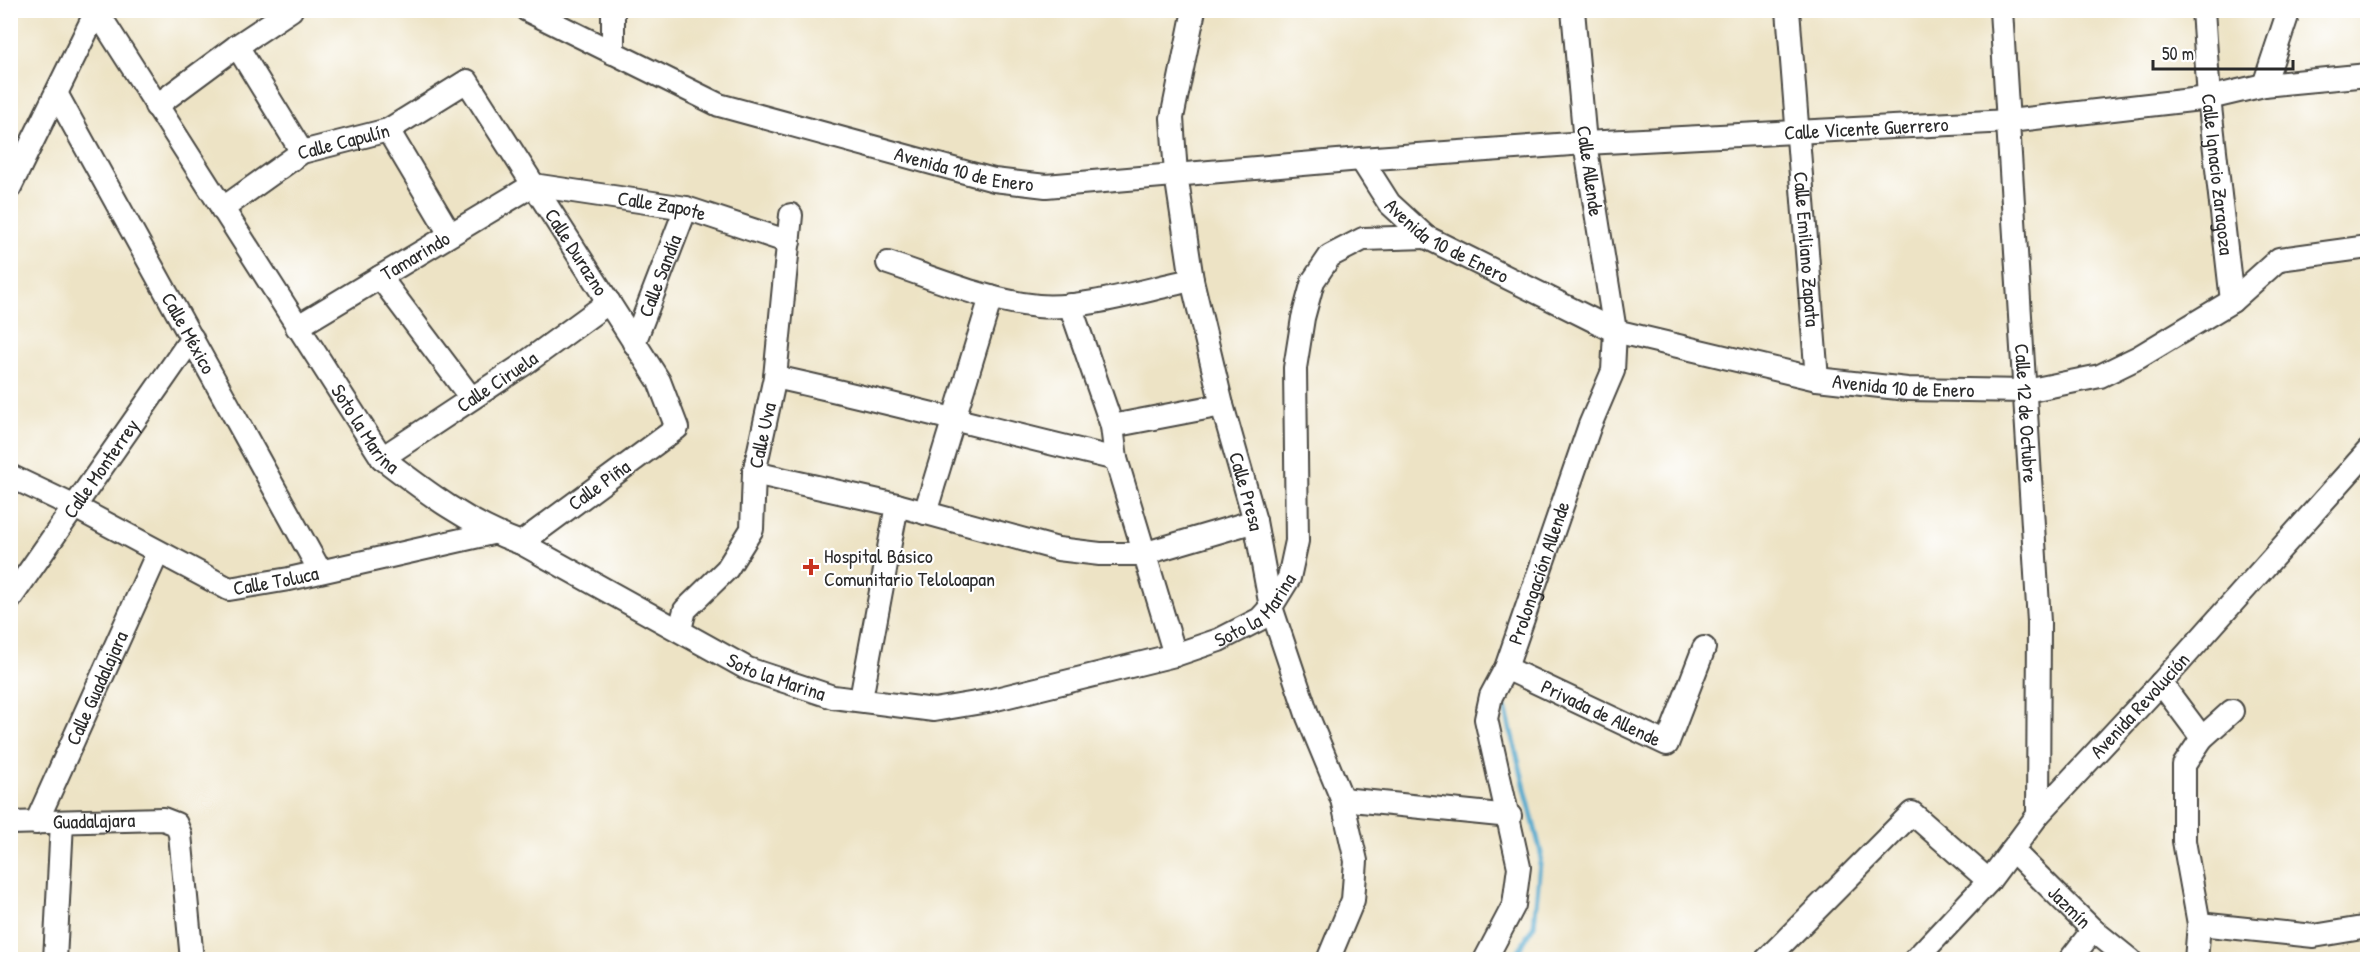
<svg xmlns="http://www.w3.org/2000/svg" width="2378" height="970" viewBox="0 0 2378 970" font-family="'Patrick Hand',sans-serif">
<style>
.lines{fill:none;stroke-linecap:round;stroke-linejoin:round}
.stream{stroke:#4da6ca;stroke-width:5}
.minor-casing{stroke:#484742;stroke-width:26}
.minor{stroke:#fff;stroke-width:22}
.poi-dot{fill:#c8321e;stroke:#fff;stroke-width:2}
.labels{text-anchor:middle;stroke-width:4.5;stroke-linejoin:round;paint-order:stroke}
.street-label{font-size:20px;fill:#2b2b2b;stroke:#fff}
.poi-label{font-size:20px;fill:#2b2b2b;stroke:#fff;text-anchor:start}
</style>
<rect width="100%" height="100%" fill="#fff"/>
<filter id="ink" filterUnits="userSpaceOnUse"><feTurbulence type="fractalNoise" baseFrequency=".0167" numOctaves="2"/><feDisplacementMap in="SourceGraphic" scale="12" xChannelSelector="R" yChannelSelector="G"/><feConvolveMatrix kernelMatrix="1 2 1 2 8 2 1 2 1" color-interpolation-filters="sRGB"/></filter>
<filter id="wash" filterUnits="userSpaceOnUse"><feTurbulence type="fractalNoise" baseFrequency=".008" numOctaves="4" result="noise"/><feDisplacementMap in="SourceGraphic" scale="24" xChannelSelector="R" yChannelSelector="G"/><feGaussianBlur stdDeviation="1.35" result="paint"/><feColorMatrix in="noise" values="0 0 0 0 0 0 0 0 0 0 0 0 0 0 0 0 0 1.4 0 .05"/><feComposite in="paint" operator="in"/></filter>
<g filter="url(#wash)">
<rect width="100%" height="100%" fill="#ede3c5"/>
<g class="lines">
<path class="stream" d="M1505,707L1541,853L1534,925L1513,960"/>
</g>
</g>
<g filter="url(#ink)">
<g class="lines">
<g class="minor-casing">
<g id="minor">
<path id="s1" d="M96,10L382,458C426,492 468,524 521,543L748,669L833,697L934,710L988,701L1175,655L1219,640L1260,619L1271,607L1289,578L1297,541L1295,368L1303,318L1313,281L1330,256L1363,239L1426,237"/>
<path id="s2" d="M527,10L719,105L994,180L1046,186L1361,159L1585,143L2009,121L2209,98L2264,85L2368,75"/>
<path d="M613,10V53"/>
<path id="s3" d="M1194,10L1172,118L1176,174L1192,280L1222,405L1255,521L1271,607L1308,717L1342,799L1356,861L1353,900L1328,960"/>
<path id="s4" d="M1788,10L1817,379"/>
<path id="s5" d="M2001,10L2039,622L2038,815"/>
<path id="s6" d="M2203,10L2209,98L2232,301"/>
<path d="M237,46L302,152"/>
<path d="M2264,85L2289,10"/>
<path id="s7" d="M57,95L320,571"/>
<path d="M156,106L237,46L291,10"/>
<path d="M388,130L450,234"/>
<path id="s8" d="M1361,159L1389,203L1426,237L1615,331L1817,379L1907,389L2026,391L2100,376L2139,357L2232,301L2279,259L2368,247"/>
<path d="M10,187L97,10"/>
<path id="s9" d="M222,209L302,152L388,130L467,81L659,381L677,428L521,543"/>
<path d="M888,263C937,279 987,301 1038,306C1083,310 1147,289 1192,280"/>
<path d="M380,277L471,398"/>
<path d="M1070,305L1112,426L1116,459L1175,655"/>
<path id="s10" d="M297,327L533,185L686,208L789,242"/>
<path id="s11" d="M634,343L686,208"/>
<path d="M775,377C890,402 1002,432 1116,459"/>
<path d="M1112,426L1222,405"/>
<path id="s12" d="M382,458L524,364L609,302"/>
<path d="M754,473L897,505L1058,549L1100,554H1143L1255,521"/>
<path id="s13" d="M10,476L73,506L229,589L289,579L492,533"/>
<path d="M925,513L991,297"/>
<path id="s14" d="M10,599L192,338"/>
<path id="s15" d="M680,629L685,610L727,569L752,529L754,473L775,377L791,215"/>
<path id="s16" d="M1506,668L1667,744L1704,648"/>
<path d="M2161,683L2202,738"/>
<path d="M861,699L897,505"/>
<path d="M1342,799L1510,816"/>
<path id="s17" d="M10,823L163,819L176,824L180,834L192,960"/>
<path id="s18" d="M36,823L158,552"/>
<path id="s19" d="M2012,850L2093,930L2130,960"/>
<path d="M2199,924L2314,936L2368,927"/>
<path d="M55,960L62,822"/>
<path id="s20" d="M1485,960L1514,905L1519,867L1486,719L1491,696L1506,668L1590,425L1613,371L1615,331L1585,143L1573,10"/>
<path d="M1766,960L1912,813L1989,881"/>
<path id="s21" d="M1915,960L1989,881L2038,815L2161,683L2368,451"/>
<path d="M2070,960L2093,930"/>
<path d="M2196,960L2199,924L2184,841V765L2202,738L2232,711"/>
</g>
</g>
<use href="#minor" class="minor"/>
</g>
</g>
<path class="poi-dot" d="M808 558h6v6h6v6h-6v6h-6v-6h-6v-6h6z"/>
<g class="labels">
<g class="street-label">
<text dy="7" stroke="none"><textPath href="#s2" startOffset="1374">Calle Vicente Guerrero</textPath></text>
<text dy="7" stroke="none"><textPath href="#s9" startOffset="141">Calle Capulín</textPath></text>
<text dy="7" stroke="none"><textPath href="#s2" startOffset="468">Avenida 10 de Enero</textPath></text>
<text transform="translate(1590 171) rotate(82)" y="7">Calle Allende</text>
<text dy="7" stroke="none"><textPath href="#s6" startOffset="165">Calle Ignacio Zaragoza</textPath></text>
<text dy="7" stroke="none"><textPath href="#s10" startOffset="406">Calle Zapote</textPath></text>
<text dy="7" stroke="none"><textPath href="#s8" startOffset="122">Avenida 10 de Enero</textPath></text>
<text dy="7" stroke="none"><textPath href="#s4" startOffset="240">Calle Emiliano Zapata</textPath></text>
<text dy="7" stroke="none"><textPath href="#s9" startOffset="483">Calle Durazno</textPath></text>
<text dy="7" stroke="none"><textPath href="#s10" startOffset="138">Tamarindo</textPath></text>
<text dy="7" stroke="none"><textPath href="#s11" startOffset="72">Calle Sandía</textPath></text>
<text dy="7" stroke="none"><textPath href="#s7" startOffset="272">Calle México</textPath></text>
<text dy="7" stroke="none"><textPath href="#s12" startOffset="138">Calle Ciruela</textPath></text>
<text dy="7" stroke="none"><textPath href="#s8" startOffset="608">Avenida 10 de Enero</textPath></text>
<text dy="7" stroke="none"><textPath href="#s5" startOffset="404">Calle 12 de Octubre</textPath></text>
<text dy="7" stroke="none"><textPath href="#s1" startOffset="498">Soto la Marina</textPath></text>
<text dy="7" stroke="none"><textPath href="#s15" startOffset="220">Calle Uva</textPath></text>
<text dy="7" stroke="none"><textPath href="#s14" startOffset="159">Calle Monterrey</textPath></text>
<text transform="translate(599 485) rotate(-36)" y="7">Calle Piña</text>
<text dy="7" stroke="none"><textPath href="#s3" startOffset="492">Calle Presa</textPath></text>
<text dy="7" stroke="none"><textPath href="#s20" startOffset="408">Prolongación Allende</textPath></text>
<text dy="7" stroke="none"><textPath href="#s13" startOffset="294">Calle Toluca</textPath></text>
<text dy="7" stroke="none"><textPath href="#s1" startOffset="1488">Soto la Marina</textPath></text>
<text dy="7" stroke="none"><textPath href="#s1" startOffset="984">Soto la Marina</textPath></text>
<text dy="7" stroke="none"><textPath href="#s18" startOffset="148">Calle Guadalajara</textPath></text>
<text dy="7" stroke="none"><textPath href="#s21" startOffset="340">Avenida Revolución</textPath></text>
<text dy="7" stroke="none"><textPath href="#s16" startOffset="105">Privada de Allende</textPath></text>
<text dy="7" stroke="none"><textPath href="#s17" startOffset="84">Guadalajara</textPath></text>
<text dy="7" stroke="none"><textPath href="#s19" startOffset="81">Jazmín</textPath></text>
</g>
<g class="poi-label">
<text x="824" y="563">Hospital Básico<tspan x="824" dy="23">Comunitario Teloloapan</tspan></text>
</g>
</g>
<rect width="2378" height="970" fill="none" stroke="#fff" stroke-width="36"/>
<path d="M2153 60v9h140v-9" fill="none" stroke="#2b2b2b" stroke-width="3"/>
<text x="2162" y="60" font-size="18" fill="#2b2b2b" stroke="#ffffff" stroke-width="4.5" paint-order="stroke">50 m</text>
</svg>
